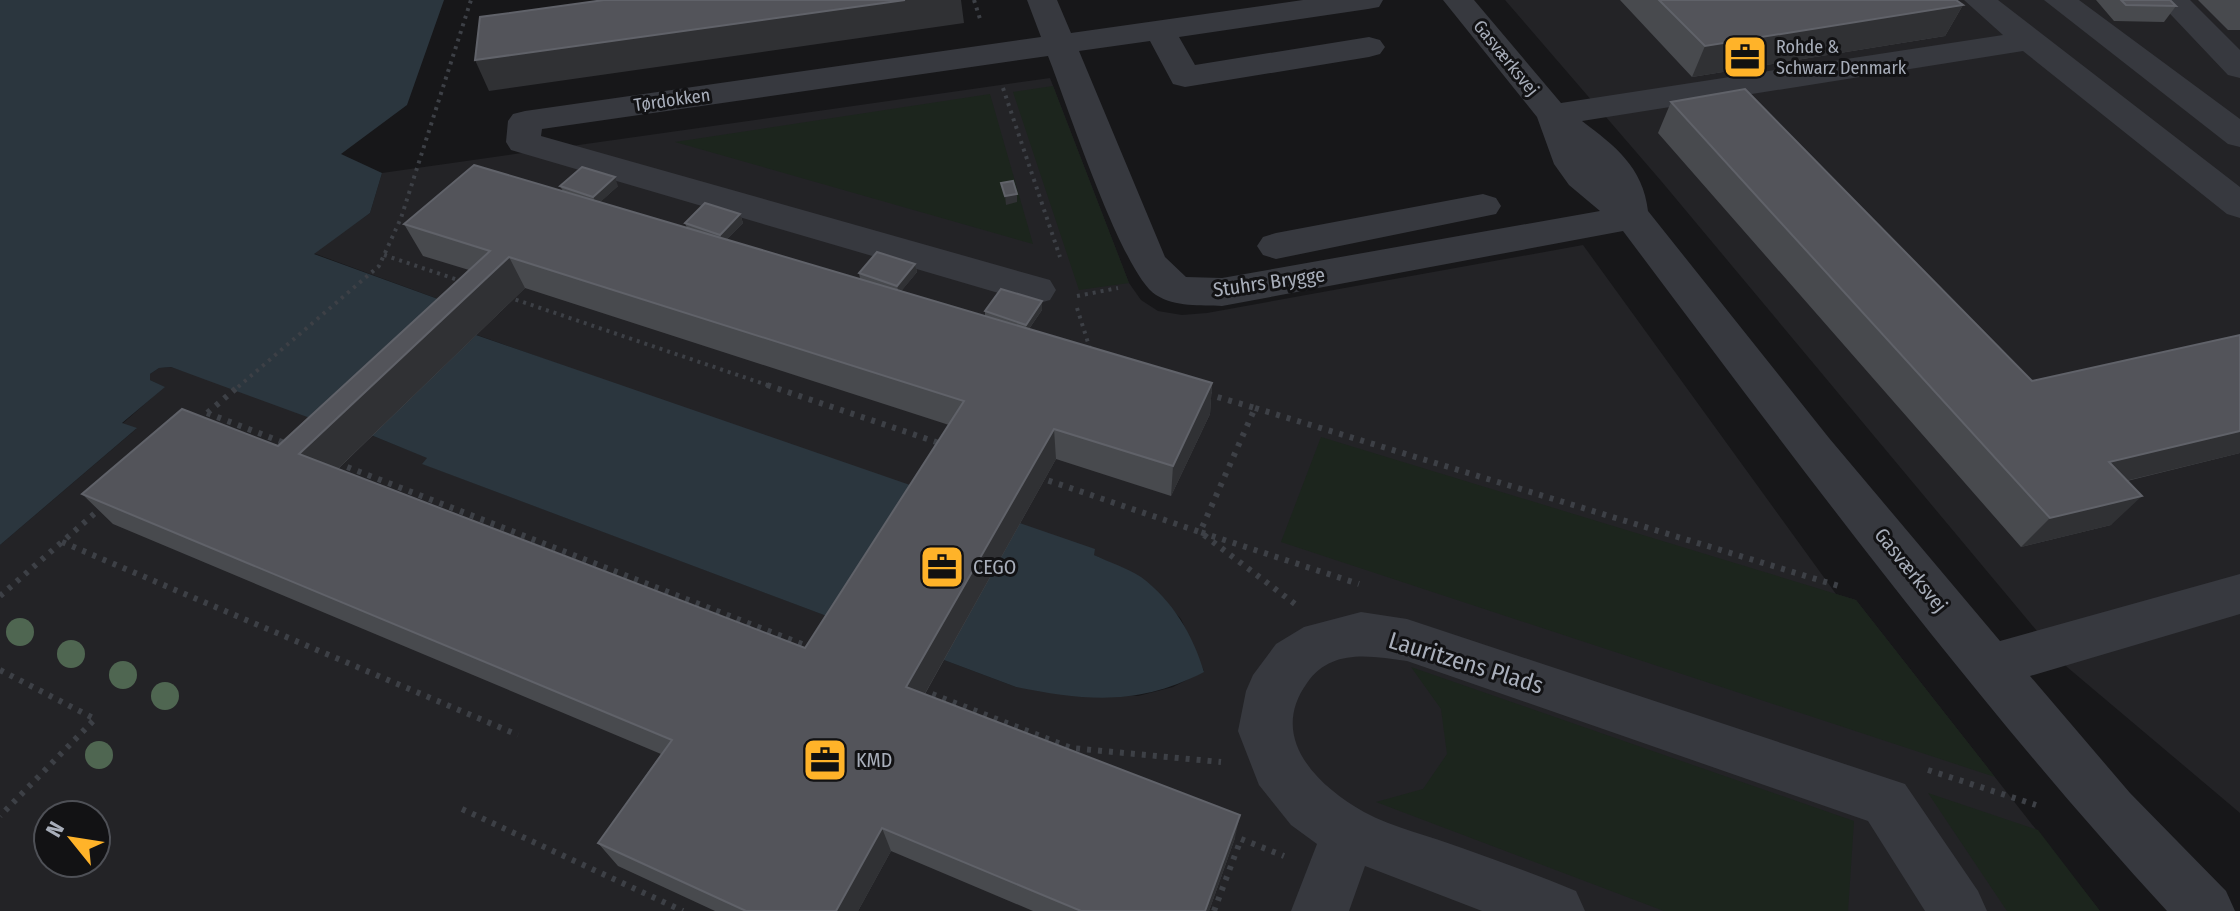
<svg xmlns="http://www.w3.org/2000/svg" width="2240" height="911" viewBox="0 0 2240 911" font-family="'Fira Sans Condensed',sans-serif">
<style>
.built{fill:#232326;fill-rule:evenodd}
.green{fill:#1c251d}
.water{fill:#2b363e}
.lines{fill:none;stroke-linecap:round;stroke-linejoin:round}
.path-far1{stroke:#3d4046;stroke-width:4;stroke-dasharray:3 5;stroke-linecap:butt}
.path{stroke:#3d4046;stroke-width:6;stroke-dasharray:4 7;stroke-linecap:butt}
.minor{fill:#37393f;fill-rule:evenodd}
.tree{fill:#4f6651}
.wall{fill:#484a4e;fill-rule:evenodd}
.shaded-wall{fill:#303134}
.building{fill:#53545a;stroke:#606269;stroke-width:2;fill-rule:evenodd}
.labels{text-anchor:middle;stroke-width:6;stroke-linejoin:round;paint-order:stroke}
.far-poi-label{font-size:18px;fill:#a8aeba;stroke:#121214;text-anchor:start}
.far-street-label{font-size:18px;fill:#a8aeba;stroke:#121214}
.street-label{font-size:20px;fill:#a8aeba;stroke:#121214}
.poi-label{font-size:20px;fill:#a8aeba;stroke:#121214;text-anchor:start}
.near-street-label{font-size:24px;fill:#a8aeba;stroke:#121214}
</style>
<rect width="100%" height="100%" fill="#171719"/>
<path class="built" d="M1505,0H2240V813L2067,667L1662,182Z
M1050,78L1129,283L1141,300L1158,311L1182,315L1207,313L1583,245L1836,594L1856,600L2100,911H0V545L136,429L122,424L164,387L150,380V374L159,368L171,367L366,433L428,458L423,464L1016,687L1138,696L1173,687L1204,671L1181,619L1158,594L1140,577L1094,555L432,319L449,303L313,253L370,213L382,173ZM48,815H96V863H48Z"/>
<path class="green" d="M1053,86L1129,283L1079,290L1013,92Z
M990,94L1033,244L675,142Z
M1321,437L1856,600L1995,777L1281,542Z
M1411,667L1854,821L1848,911H1664L1376,802L1423,789L1447,754L1441,709Z
M1928,793L2038,830L2100,911H2007Z"/>
<path class="water" d="M0,0H444L407,105L341,154L382,173L370,213L314,254L449,303L433,320L1095,549L1094,555C1109,562 1127,568 1141,577C1173,601 1193,635 1204,672C1138,706 1087,701 1016,687L422,464L427,458L366,433L362,437L171,367L159,368L150,374V380L165,387L122,423L137,428L0,545Z"/>
<g class="lines">
<path class="path-far1" d="M974,0L981,22
M1003,88L1060,257
M384,255L464,282
M1077,296L1118,288
M508,297L773,387
M1077,308L1091,352
M238,387L379,266L401,218L471,0"/>
<path class="path" d="M767,385L942,444
M1207,394L1255,408L1200,532L1359,584
M1255,408L1842,587
M207,413L287,444
M199,420L240,385
M337,463L812,648
M1038,477L1200,532L1295,604
M62,542L518,735
M0,596L102,507
M0,670L95,719L0,816
M922,690L1071,748L1221,762
M1928,770L2036,805
M462,809L683,911
M1214,911L1241,839L1284,856"/>
<path class="minor" d="M1027,0H1057L1071,33L1303,0H1383L1379,7L1368,9L1179,37L1195,65L1369,37L1380,40L1385,47L1380,54L1369,57L1185,87L1173,84L1150,41L1079,51L1165,257L1186,277L1222,278L1600,211L1569,185L1554,164L1537,117L1443,0H1474L1561,103L2003,35L1964,0H1998L2240,187V218L2227,214L2023,51L1582,121C1615,146 1643,167 1648,211L1829,438L2000,641L2240,574V614L2030,676L2130,793L2226,891L2235,911H2167C1972,699 1796,461 1623,231L1222,306C1201,305 1175,307 1156,295C1122,274 1066,101 1048,56L542,129L541,136L1050,280L1056,290L1050,300L1036,304L511,150L506,142L508,121L513,114L525,111L1041,37Z
M2044,0H2079L2240,119V147L2228,144Z
M2157,0H2190L2240,50V78L2228,75Z
M1483,194L1496,198L1501,206L1496,214L1276,259L1263,255L1257,246L1263,237L1276,233Z
M1361,612L1407,619L1905,784L1978,891L1987,911H1925L1868,821L1407,661C1371,656 1331,648 1307,683C1268,737 1316,785 1364,812C1394,828 1430,836 1462,848C1500,862 1539,875 1576,891L1585,911H1482L1365,866L1349,911H1291L1317,844L1291,825L1259,785L1238,731L1246,691L1253,675L1276,644L1304,627Z"/>
</g>
<g class="tree">
<circle cx="20" cy="632" r="14"/>
<circle cx="71" cy="654" r="14"/>
<circle cx="123" cy="675" r="14"/>
<circle cx="165" cy="696" r="14"/>
<circle cx="99" cy="755" r="14"/>
</g>
<path class="wall" d="M1620,0H1956L1963,5L1945,36L1692,77Z
M2096,0H2170L2176,6L2164,22L2114,21Z
M2198,0H2240V30H2228Z
M1671,102L2032,381L2240,335V453L2127,481L2111,525L2021,547L1658,133Z
M560,186H618L600,202L687,228L685,223L740,214L743,223L726,240L860,279L859,273L915,264L917,272L901,291L985,316V311L1042,301V310L1029,329L1212,383L1210,414L1171,496L1056,459L925,694L1235,838L1209,911H1033L891,851L858,911H715L618,866L598,843L661,754L113,524L82,494L278,446L469,270L423,256L404,224L563,191ZM525,288L949,425L805,648L338,469Z"/>
<path class="shaded-wall" d="M905,0H961L964,23L489,91L475,60Z
M1963,5L1945,36L1692,77L1705,46Z
M615,177L618,186L597,205L593,197Z
M1017,194V202L1006,205L1005,196Z
M740,214L743,223L723,243L720,235Z
M509,257L525,288L323,483L299,454Z
M915,264L917,272L899,294L897,286Z
M1042,301V310L1026,333V325Z
M1212,383L1210,414L1171,496L1173,466Z
M1054,429L1056,459L914,713L906,687Z
M2240,431V453L2080,492L2109,462Z
M2142,496L2111,525L2021,547L2050,518Z
M1240,815L1235,838L1209,911H1205Z
M882,828L891,851L858,911H836Z"/>
<path class="building" d="M604,0H905L475,60L480,17Z
M1659,0H1956L1963,5L1705,46Z
M2121,0H2170L2176,6L2126,5Z
M1745,89L2032,381L2240,335V431L2109,462L2142,496L2050,518L1671,102Z
M474,165L1212,383L1173,466L1054,429L906,687L1240,815L1205,911H1081L882,828L836,911H746L598,843L672,740L82,494L182,409L278,446L490,251L404,224ZM509,257L964,401L805,648L299,454Z
M582,167L615,177L593,197L560,186Z
M1013,181L1017,194L1005,196L1001,183Z
M705,203L740,214L720,235L685,223Z
M877,252L915,264L897,286L859,273Z
M1001,289L1042,301L1026,325L985,311Z"/>
<defs>
<g id="office-square" transform="scale(2.3)"><rect x="-9" y="-9" width="18" height="18" rx="4" fill="#ffb329" stroke="#121214"/><path d="M-6-3h4V-5.5h4V-3h4V5H-6ZM-1-4.5V-3h2v-1.5ZM-6 0V1H6V0Z" fill="#111"/></g>
</defs>
<g fill-rule="evenodd">
<use href="#office-square" x="1745" y="57"/>
<use href="#office-square" x="942" y="567"/>
<use href="#office-square" x="825" y="760"/>
</g>
<g class="labels">
<g class="far-poi-label">
<text x="1776" y="53">Rohde &amp;<tspan x="1776" dy="21">Schwarz Denmark</tspan></text>
</g>
<g class="far-street-label">
<text transform="translate(1506 58) rotate(51)" y="6">Gasværksvej</text>
<text transform="translate(672 100) rotate(-8)" y="6">Tørdokken</text>
</g>
<g class="street-label">
<text transform="translate(1269 282) rotate(-8)" y="7">Stuhrs Brygge</text>
<text transform="translate(1911 570) rotate(51)" y="7">Gasværksvej</text>
</g>
<g class="poi-label">
<text x="973" y="574">CEGO</text>
<text x="856" y="767">KMD</text>
</g>
<g class="near-street-label">
<text transform="translate(1466 663) rotate(17)" y="8">Lauritzens Plads</text>
</g>
</g>
<g transform="translate(72 839) rotate(300)"><circle r="38" fill="#121214" stroke="#4e5056" stroke-width="2"/>
<path d="M0-6L14 30L0 20L-14 30Z" fill="#ffb329"/>
<text y="-12" font-size="22" font-weight="bold" text-anchor="middle" fill="#a8aeba">N</text>
</g>
</svg>
